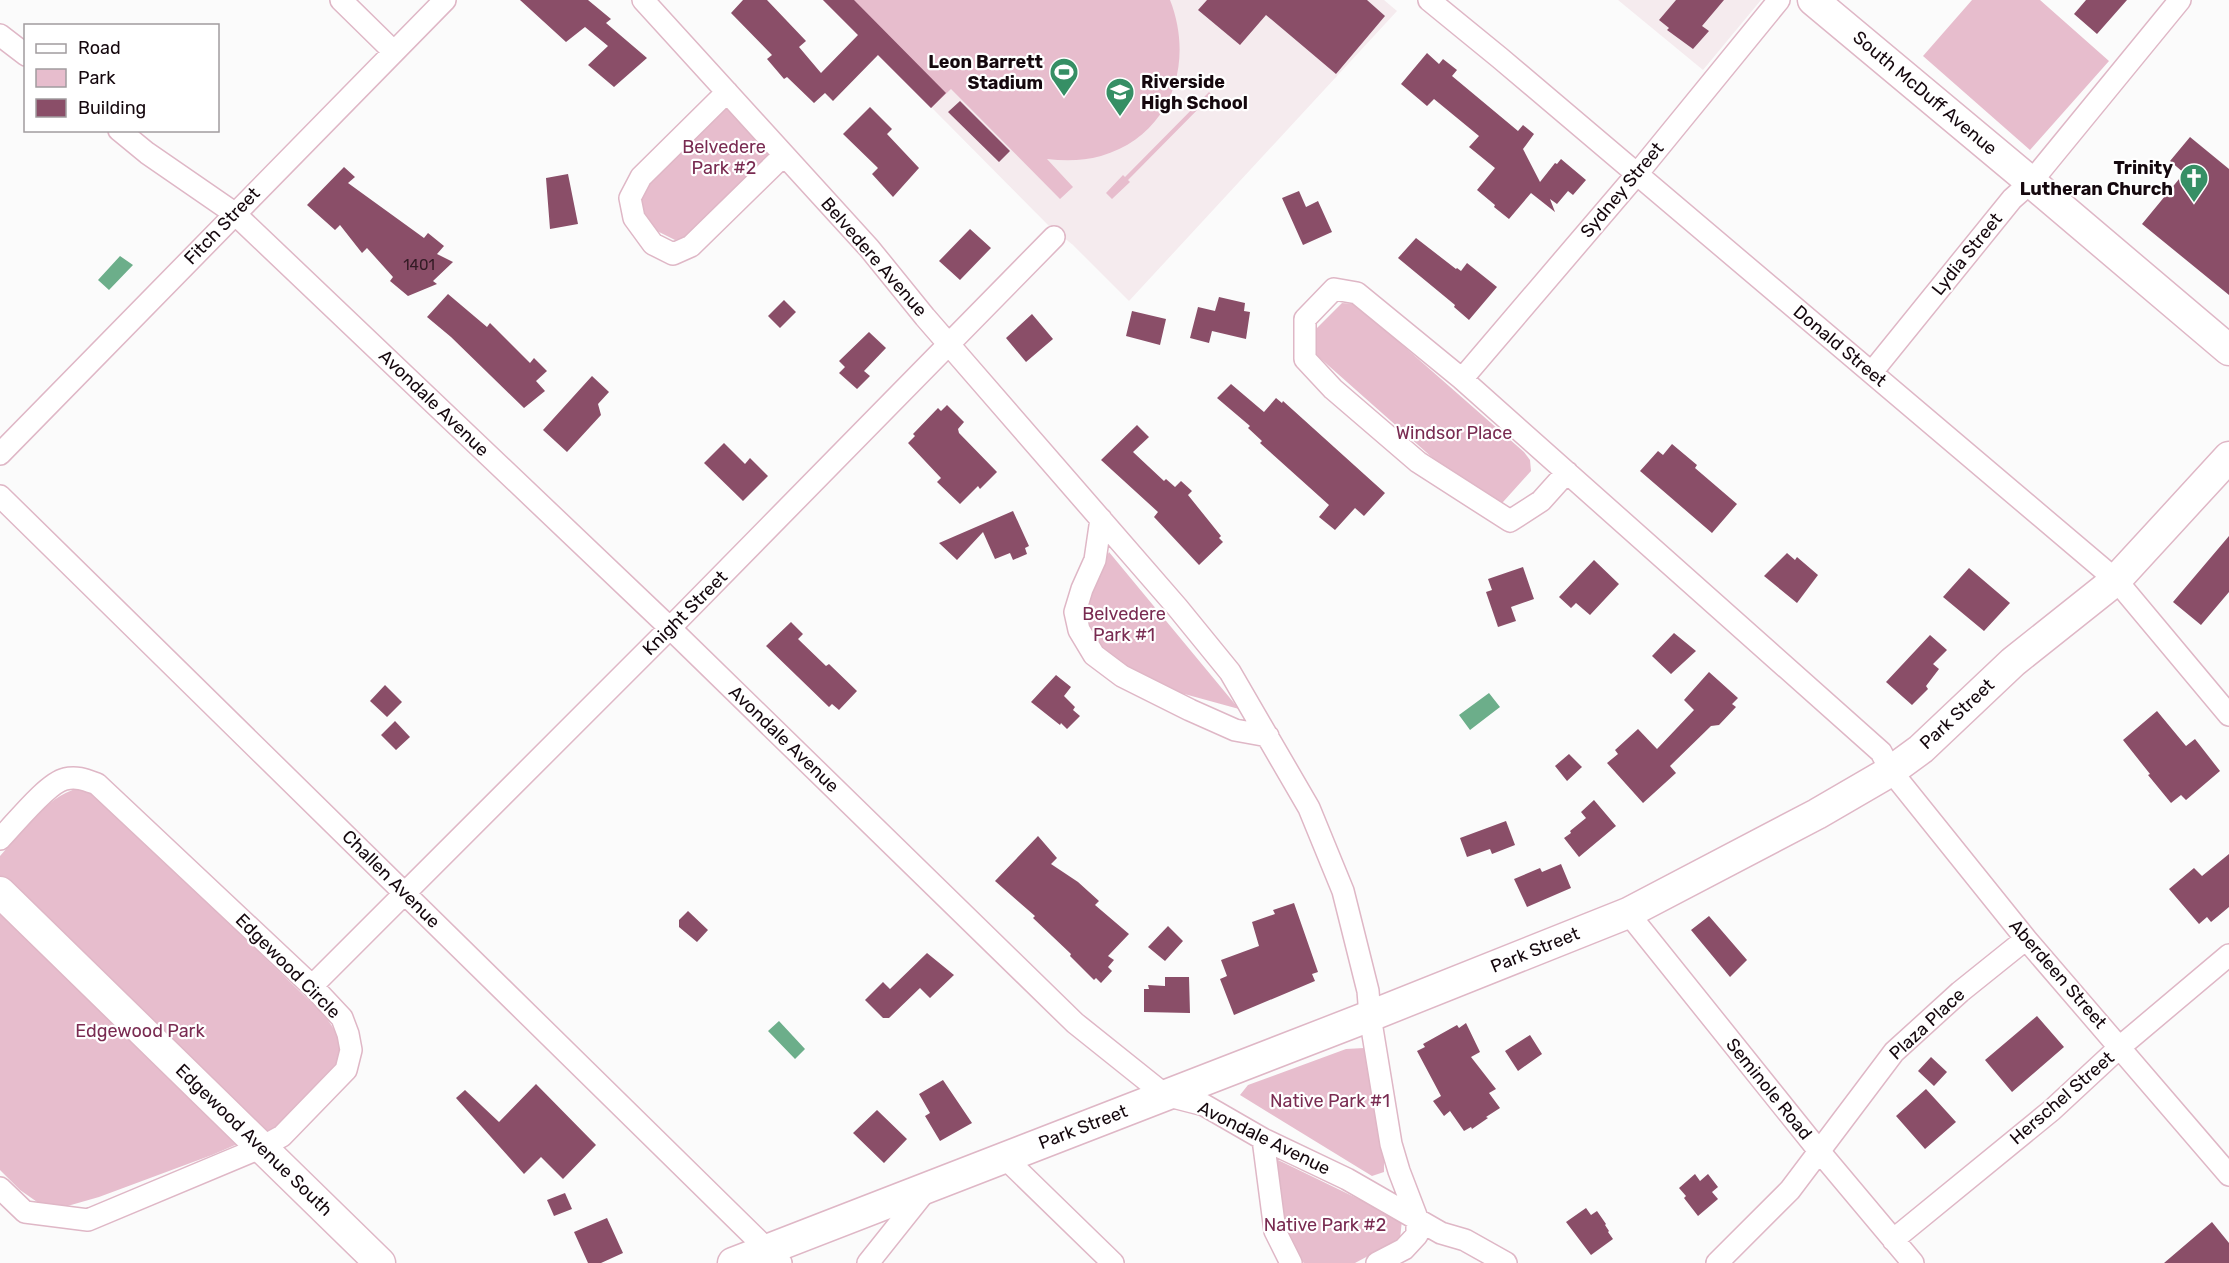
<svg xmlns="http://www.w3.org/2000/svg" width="2229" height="1263" viewBox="0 0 2229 1263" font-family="Rubik,sans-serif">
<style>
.built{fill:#f5ebee}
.green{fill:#e7bdcd}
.water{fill:#6cae8a}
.building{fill:#8a4e68}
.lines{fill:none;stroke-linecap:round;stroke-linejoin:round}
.street-casing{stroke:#dfb7c6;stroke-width:24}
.secondary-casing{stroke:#dfb7c6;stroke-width:33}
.street{stroke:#fff;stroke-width:21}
.secondary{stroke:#fff;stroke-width:30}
.labels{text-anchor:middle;stroke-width:4.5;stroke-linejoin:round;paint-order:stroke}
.number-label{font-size:15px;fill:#321a24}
.poi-label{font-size:18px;font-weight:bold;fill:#15080e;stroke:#fff;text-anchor:end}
.street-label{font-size:18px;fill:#15080e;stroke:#fff}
.park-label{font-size:18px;fill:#792b51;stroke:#fff}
</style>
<rect width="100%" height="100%" fill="#fbfbfb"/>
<path class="built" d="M825,0H1384L1397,11L1129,301L1073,245L1048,225Z
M1618,0H1761L1703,70Z"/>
<path class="green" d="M823,0H1170C1195,63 1171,136 1101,156C1083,161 1065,161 1047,159L1073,187L1060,199L951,89L931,108Z
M1972,0H2040L2109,61L2030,150L1923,56Z
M1209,92L1212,95L1128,180L1130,182L1112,199L1106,193L1123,175L1125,177Z
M726,103L778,159L691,237L675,240L657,231L641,212L638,196Z
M1342,303L1356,304L1366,313L1524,452L1530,460L1531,471L1503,502L1496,504L1479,499L1312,351L1314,331Z
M1109,552L1239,709L1177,692L1138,675L1102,652L1091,636L1087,610L1093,583Z
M78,788L92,791L317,1008C335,1027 340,1035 340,1062L277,1127L212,1155L99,1197L64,1207L40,1204L20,1190L0,1170V856C23,831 45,798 78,788Z
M1364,1048L1384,1158V1172L1372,1176L1240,1095L1248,1085L1346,1049Z
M1276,1159L1402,1220L1400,1239L1355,1263H1304L1297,1258L1285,1226Z"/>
<path class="water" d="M120,256L133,265L109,290L98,280Z
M1489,693L1500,707L1470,730L1459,715Z
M779,1021L805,1049L795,1059L768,1031Z"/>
<path class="building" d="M520,0H588L611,19L606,23L647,58L614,87L588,65L608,46L585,27L566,42Z
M743,0H767L806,41L799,47L821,73L858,35L823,0H854L946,93L931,108L878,55L833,101L825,93L814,103L787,77L784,79L767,59L772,55L731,13Z
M1207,0H1367L1385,16L1336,74L1266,15L1240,45L1198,10Z
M1676,0H1724L1702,26L1709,31L1693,49L1667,30L1669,28L1659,20Z
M2086,0H2127L2097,34L2074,14Z
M1427,53L1439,64L1443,59L1457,70L1452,76L1518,131L1523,125L1534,134L1523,149L1540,182L1555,163L1557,164L1561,159L1586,180L1573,195L1568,191L1557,204L1550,199L1555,212L1531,193L1509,219L1494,207L1495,205L1477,190L1495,168L1469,147L1479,136L1434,99L1427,106L1401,84Z
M960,101L1010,151L999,162L948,112Z
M870,107L892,129L887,134L919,168L893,197L872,174L878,168L843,134Z
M2190,137L2229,169V295L2142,224L2184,173L2170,161Z
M344,167L355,177L348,183L424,238L428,233L444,246L437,254L453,262L433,281L437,284L408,296L390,281L393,277L367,248L362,253L340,225L335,230L307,205Z
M568,174L578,224L550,229L546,178Z
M1299,191L1306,207L1318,201L1332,232L1303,245L1282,198Z
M970,229L991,248L960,280L939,261Z
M1416,238L1456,269L1457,268L1461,271L1467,263L1497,287L1469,320L1454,307L1455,305L1398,258Z
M448,294L487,327L490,323L530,363L534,358L547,371L536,381L545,391L524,408L451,337L427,317Z
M1219,297L1245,303L1244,311L1250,312L1246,339L1212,331L1209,343L1190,338L1198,307L1215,311Z
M784,300L796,312L780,328L768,316Z
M1132,311L1166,319L1160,345L1126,336Z
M1032,314L1053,339L1026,362L1006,338Z
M869,332L886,348L864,371L870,376L857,389L839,373L845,367L839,361Z
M592,376L609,392L598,404L601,415L567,452L543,430Z
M1231,384L1264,412L1276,398L1282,403L1283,401L1385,493L1364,516L1355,508L1335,530L1319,517L1329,505L1260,443L1262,441L1248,428L1250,426L1217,398Z
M947,405L964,422L958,429L959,433L997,472L980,489L978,486L960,504L937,482L941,478L908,443L915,436L913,434L938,408L941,411Z
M1137,425L1149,437L1133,452L1164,481L1166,479L1175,487L1181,481L1192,491L1188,495L1221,536L1219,538L1223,542L1199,565L1154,517L1158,512L1101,460Z
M724,443L745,464L750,458L768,476L743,501L704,463Z
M1672,444L1697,465L1695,468L1737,504L1712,533L1640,471L1658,451L1663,455Z
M1013,511L1029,546L1025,548L1027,554L1013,560L1010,553L995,559L983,532L957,560L939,543Z
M2229,536V592L2201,625L2173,602Z
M1787,553L1795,560L1797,557L1818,575L1797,603L1764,576Z
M1594,560L1619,584L1590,615L1576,603L1571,608L1559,597Z
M1523,567L1534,599L1511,607L1516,621L1498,627L1486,592L1492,590L1488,579Z
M1969,568L2010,603L1984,631L1943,597Z
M791,622L803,634L798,639L826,666L829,664L857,691L839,710L832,704L829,707L766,646Z
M1674,633L1696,651L1671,674L1652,656Z
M1930,635L1947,650L1933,664L1939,669L1926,686L1928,689L1912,705L1886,682Z
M1709,672L1738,698L1732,704L1736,707L1719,725L1711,726L1670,766L1676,773L1643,803L1607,763L1618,754L1615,750L1638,729L1657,749L1694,710L1684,700Z
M1056,675L1071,687L1064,696L1075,707L1073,710L1080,716L1067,729L1061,723L1060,725L1031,702Z
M385,685L402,702L387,717L370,701Z
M2157,711L2186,746L2195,739L2220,771L2186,800L2181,795L2171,803L2148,775L2150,774L2123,740Z
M395,721L410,737L396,750L381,735Z
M1569,754L1582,767L1567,781L1555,766Z
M1594,800L1616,826L1579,857L1564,838L1571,833L1570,831L1586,818L1581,812Z
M1506,821L1515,845L1492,854L1490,849L1467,857L1460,838Z
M1038,836L1057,858L1051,864L1078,882L1099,901L1095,905L1129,934L1108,956L1114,960L1108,967L1112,971L1101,983L1096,978L1094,980L1070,956L1071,954L1033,918L1035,916L995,881Z
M2229,854V907L2211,922L2207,917L2199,924L2169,889L2194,868L2202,876Z
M1561,864L1571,888L1527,907L1514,879L1540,868L1542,872Z
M1294,903L1318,972L1312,974L1315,981L1234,1015L1220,979L1227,976L1221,960L1259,946L1252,922L1275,914L1273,910Z
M688,911L708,930L697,942L679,927V920Z
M1709,916L1747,960L1730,977L1691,930Z
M1168,926L1183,941L1165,961L1148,947Z
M927,953L954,975L930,998L920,988L889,1018H883L865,1000L883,982L890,989Z
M1165,977H1189L1190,1013L1144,1012V989H1149L1148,985L1165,986Z
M2037,1016L2064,1047L2012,1092L1985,1060Z
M1466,1023L1480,1052L1471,1057L1496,1089L1489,1093L1500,1108L1486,1117L1488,1118L1472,1129L1471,1127L1464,1131L1450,1111L1444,1116L1433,1101L1441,1096L1417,1051L1425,1047L1423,1044L1457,1025L1459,1028Z
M1530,1035L1542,1054L1518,1071L1505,1051Z
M1931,1057L1947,1072L1934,1086L1918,1071Z
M943,1080L972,1123L940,1141L925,1116L930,1113L919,1094Z
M536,1084L596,1145L563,1179L541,1157L524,1174L456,1098L465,1090L499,1122Z
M1926,1089L1956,1122L1925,1149L1896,1116Z
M877,1110L907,1139L884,1163L853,1133Z
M1695,1174L1700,1181L1708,1174L1718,1187L1712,1192L1718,1199L1698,1216L1684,1198L1686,1196L1679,1188Z
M565,1193L572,1209L554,1216L547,1200Z
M1586,1208L1591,1215L1597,1211L1606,1224L1605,1225L1609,1231L1608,1232L1613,1239L1591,1255L1566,1222Z
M607,1218L623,1253L601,1263H588L574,1232Z
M2212,1222L2229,1243V1263H2164Z"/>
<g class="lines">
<g class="street-casing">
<path id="street" d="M341,0L394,52
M643,0L869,248L925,317L1177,607L1230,672L1309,808L1343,891L1368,991L1370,1016L1391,1144L1399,1171L1417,1218V1235L1404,1249L1377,1263
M1429,0L1500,58L2116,580L2229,715
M0,35L26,55
M727,92L641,177L630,198L634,218L653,244L673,254L691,246L784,155
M119,130L147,153L234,213L670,628L1075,1023L1165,1095L1204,1105L1263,1139L1347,1179L1441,1233L1465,1240L1506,1263
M1872,372L2012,199L2031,182L2180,0
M1462,379L1637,174L1779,0
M0,454L445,0
M1567,472L1541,501L1510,521L1418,462L1333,389L1305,359V319L1334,289L1357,293L1462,379L1881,752L1891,771L2026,939L2229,1175
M0,496L781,1263
M1101,519L1095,560L1082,589L1075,612L1079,630L1094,655L1122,676L1190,710L1235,730L1268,736
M0,839C14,825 47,783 65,779C77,776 86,780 97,784L312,986L342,1018L348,1034L351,1050L346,1070L282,1136L260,1148L88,1220L25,1212L0,1188
M1628,913L1819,1151L1913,1263
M312,986L670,628L1054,237
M1263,1139L1275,1231L1291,1263
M1004,1157L1113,1263
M1893,1240L2052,1110L2121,1046L2229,955
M868,1263L927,1189
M1717,1263L1790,1190L1894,1052L1960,992L2026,939"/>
</g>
<g class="secondary-casing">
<path id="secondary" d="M1813,0L2031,182L2229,350
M0,892L380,1263
M733,1263L1370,1016L1628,913L1817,814L1891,771L1921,749L2013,662L2116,580L2229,457"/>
</g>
<use href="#street" class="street"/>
<use href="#secondary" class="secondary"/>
</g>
<defs>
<g id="stadium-pin" transform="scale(1.5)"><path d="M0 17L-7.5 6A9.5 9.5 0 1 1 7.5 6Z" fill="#368f65" stroke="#fff"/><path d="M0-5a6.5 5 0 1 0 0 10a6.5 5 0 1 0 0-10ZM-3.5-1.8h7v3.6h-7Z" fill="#fff"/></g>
<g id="school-pin" transform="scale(1.5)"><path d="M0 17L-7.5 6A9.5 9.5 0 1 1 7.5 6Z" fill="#368f65" stroke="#fff"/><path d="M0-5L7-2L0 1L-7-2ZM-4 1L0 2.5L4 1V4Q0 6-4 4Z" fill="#fff"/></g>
<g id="church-pin" transform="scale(1.5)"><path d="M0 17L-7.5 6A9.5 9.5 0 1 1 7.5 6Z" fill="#368f65" stroke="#fff"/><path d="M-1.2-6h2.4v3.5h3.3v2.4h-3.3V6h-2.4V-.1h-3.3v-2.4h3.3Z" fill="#fff"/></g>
</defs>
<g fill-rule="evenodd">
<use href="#stadium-pin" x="1064" y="72"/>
<use href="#school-pin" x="1120" y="92"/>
<use href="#church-pin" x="2194" y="178"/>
</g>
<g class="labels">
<g class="number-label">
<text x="419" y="270">1401</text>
</g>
<g class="poi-label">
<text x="1043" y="68">Leon Barrett<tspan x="1043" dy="21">Stadium</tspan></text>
<text x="1141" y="88" text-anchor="start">Riverside<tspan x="1141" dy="21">High School</tspan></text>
<text x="2173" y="174">Trinity<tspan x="2173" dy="21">Lutheran Church</tspan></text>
</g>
<g class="street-label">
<text transform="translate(1925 93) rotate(40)" y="6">South McDuff Avenue</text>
<text transform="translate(1622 190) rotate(-50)" y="6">Sydney Street</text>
<text transform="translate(222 226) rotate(-46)" y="6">Fitch Street</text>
<text transform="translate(1967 254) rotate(-51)" y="6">Lydia Street</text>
<text transform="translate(874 257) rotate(49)" y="6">Belvedere Avenue</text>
<text transform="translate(1840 346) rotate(40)" y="6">Donald Street</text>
<text transform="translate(434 403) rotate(44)" y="6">Avondale Avenue</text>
<text transform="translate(685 613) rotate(-45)" y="6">Knight Street</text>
<text transform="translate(1957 714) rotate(-43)" y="6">Park Street</text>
<text transform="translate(784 739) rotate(44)" y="6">Avondale Avenue</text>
<text transform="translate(391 879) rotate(45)" y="6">Challen Avenue</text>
<text transform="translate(1535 950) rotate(-22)" y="6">Park Street</text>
<text transform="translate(288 966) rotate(45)" y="6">Edgewood Circle</text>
<text transform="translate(2058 974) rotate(49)" y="6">Aberdeen Street</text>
<text transform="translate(1927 1024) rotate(-43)" y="6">Plaza Place</text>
<text transform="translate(1769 1089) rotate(51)" y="6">Seminole Road</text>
<text transform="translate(2062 1098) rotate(-41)" y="6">Herschel Street</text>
<text transform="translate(1083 1127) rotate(-21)" y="6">Park Street</text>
<text transform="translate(1264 1138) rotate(26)" y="6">Avondale Avenue</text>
<text transform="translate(254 1140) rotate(44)" y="6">Edgewood Avenue South</text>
</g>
<g class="park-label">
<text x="724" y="153">Belvedere<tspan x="724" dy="21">Park #2</tspan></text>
<text x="1454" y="439">Windsor Place</text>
<text x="1124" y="620">Belvedere<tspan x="1124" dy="21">Park #1</tspan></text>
<text x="140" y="1037">Edgewood Park</text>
<text x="1330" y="1107">Native Park #1</text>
<text x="1325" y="1231">Native Park #2</text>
</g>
</g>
<rect x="24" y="24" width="195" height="108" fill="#ffffff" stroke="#a19c9f" stroke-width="1.5"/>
<rect x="36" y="44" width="30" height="9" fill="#ffffff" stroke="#a19c9f" stroke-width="1.5"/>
<text x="78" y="54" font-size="18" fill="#15080e">Road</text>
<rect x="36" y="69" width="30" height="18" fill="#e7bdcd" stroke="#a19c9f" stroke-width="1.5"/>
<text x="78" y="84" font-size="18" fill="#15080e">Park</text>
<rect x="36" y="99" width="30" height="18" fill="#8a4e68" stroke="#a19c9f" stroke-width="1.5"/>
<text x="78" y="114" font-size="18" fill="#15080e">Building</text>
</svg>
